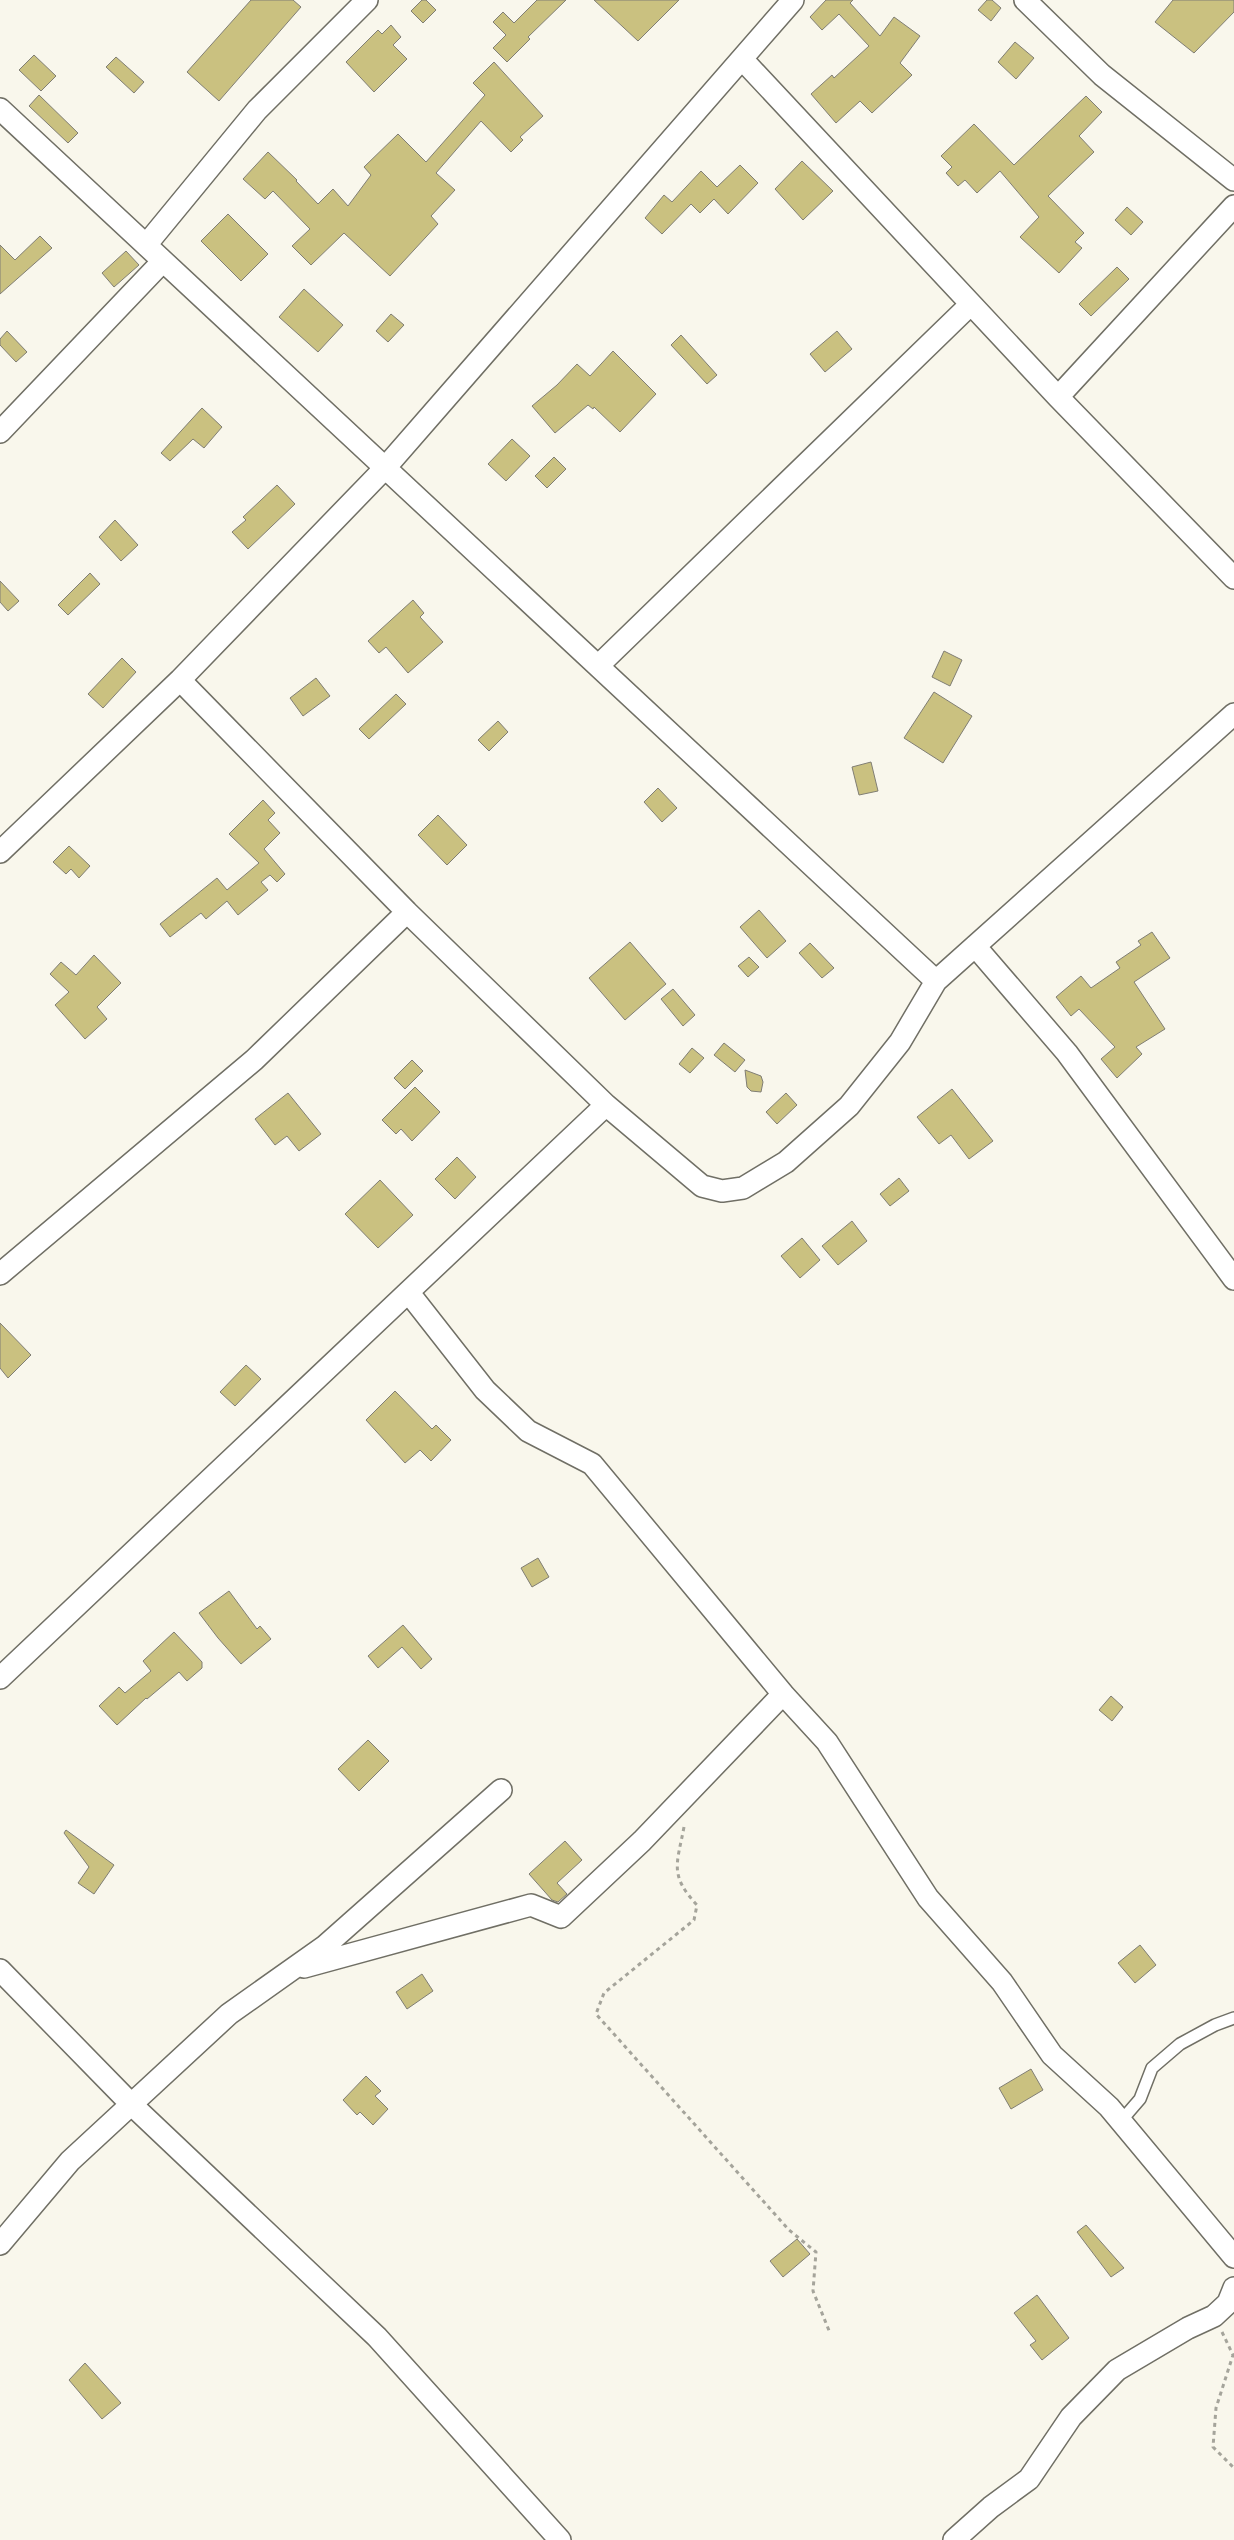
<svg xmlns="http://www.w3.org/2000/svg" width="1234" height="2540" viewBox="0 0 1234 2540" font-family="Rubik,sans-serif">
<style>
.building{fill:#cac180;stroke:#807e74}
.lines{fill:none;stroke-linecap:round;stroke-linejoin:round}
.lane-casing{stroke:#706f65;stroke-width:14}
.street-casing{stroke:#706f65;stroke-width:24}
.path{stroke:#a5a49b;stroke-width:3;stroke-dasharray:4 4;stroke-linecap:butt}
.lane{stroke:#fff;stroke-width:11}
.street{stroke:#fff;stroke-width:21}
</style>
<rect width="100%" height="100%" fill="#f9f7ec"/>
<path class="building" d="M251,0H293L301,7L219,101L187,72Z
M422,0H426L436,10L423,23L411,11Z
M537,0H566L528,37L530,39L507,62L493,48L506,35L493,22L503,12L514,23Z
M594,0H679L638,41Z
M826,0H853L850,3L880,36L894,17L920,36L900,63L912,75L872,113L860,101L836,123L811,94L832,75L834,78L869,46L839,14L822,30L810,17Z
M987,0H992L1001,8L991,21L978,10Z
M1173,0H1234V12L1194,53L1155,22Z
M391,25L401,37L393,45L407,59L374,92L346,62L378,30L382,34Z
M1015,42L1034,58L1016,79L998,62Z
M34,55L56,76L41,91L19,70Z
M116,57L144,82L134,93L106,67Z
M494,62L543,116L520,137L523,140L511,152L481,121L436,173L455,190L431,216L438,224L390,276L344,233L311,265L292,246L310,229L273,191L265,199L243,179L268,152L297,180L296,181L318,204L333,189L348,206L371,175L364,167L398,134L426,162L485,95L473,83Z
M39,95L78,133L68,143L29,106Z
M1086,96L1102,112L1079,136L1094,152L1048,196L1084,233L1075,242L1082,248L1059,273L1020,237L1039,217L1000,171L977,193L965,180L958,186L946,173L952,167L941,156L974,124L1014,165Z
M802,161L833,191L803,220L775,189Z
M740,165L758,183L728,214L714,199L700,213L691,204L662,234L645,218L664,195L672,202L701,171L717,187Z
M1127,207L1143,222L1131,235L1115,220Z
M228,214L268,254L241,281L201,241Z
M40,236L52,248L0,294V245L15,260Z
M126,251L139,265L114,287L102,273Z
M1117,267L1129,279L1091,316L1079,304Z
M304,289L343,325L318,352L279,317Z
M391,314L404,325L388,342L376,331Z
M7,331L27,352L16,362L0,345V339Z
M837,331L852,349L825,372L810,354Z
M681,335L717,375L707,384L671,345Z
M613,351L656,394L620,432L594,407L593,409L588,405L555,433L532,406L557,385L577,364L590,376Z
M202,408L222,427L204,448L193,439L170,461L161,453Z
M512,439L530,456L506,481L488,464Z
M554,457L566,469L547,488L535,476Z
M277,485L295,504L248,549L232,532L246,520L243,517Z
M115,520L138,545L121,561L99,537Z
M90,573L100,584L68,615L58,605Z
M0,581L19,601L8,611L0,602Z
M413,600L424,613L420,617L443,642L408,673L386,647L379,653L368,641Z
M944,651L962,660L950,686L932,677Z
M122,658L136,672L103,708L88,694Z
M316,678L330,696L303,716L290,698Z
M934,692L972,716L943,763L904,738Z
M396,694L406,704L369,739L359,729Z
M498,721L508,732L489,751L478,740Z
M871,762L878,791L859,795L852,767Z
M658,788L677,808L662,822L644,802Z
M263,800L275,813L268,820L280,833L264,849L285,874L277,882L270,875L261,882L268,890L238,915L227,901L206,919L201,913L170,937L160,924L217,878L227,890L259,863L229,834Z
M438,815L467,845L447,865L418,835Z
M69,846L90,866L79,878L71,869L66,874L53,862Z
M759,910L786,941L767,958L740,927Z
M1152,932L1170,958L1134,982L1165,1029L1136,1047L1142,1054L1117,1078L1101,1059L1115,1047L1079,1009L1071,1016L1056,997L1081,976L1091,988L1120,968L1116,962L1141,945L1138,941Z
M630,942L666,984L625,1020L589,978Z
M810,943L834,968L822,978L799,953Z
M94,955L121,983L97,1007L107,1019L85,1039L55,1005L69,992L50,974L61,962L76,975Z
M749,957L759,967L748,977L738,966Z
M673,989L695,1015L683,1026L661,999Z
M724,1043L745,1060L735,1072L714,1055Z
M692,1048L704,1058L690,1073L679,1064Z
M412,1060L423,1071L405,1089L394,1078Z
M745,1070L761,1076L763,1082L761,1092L751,1091L747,1087Z
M415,1087L440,1112L412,1141L401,1129L396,1134L382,1120Z
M952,1089L993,1141L969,1159L951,1135L939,1144L917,1117Z
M288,1093L321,1134L299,1151L287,1136L275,1145L255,1119Z
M786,1093L797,1105L777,1124L766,1112Z
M457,1157L476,1177L455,1199L435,1179Z
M899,1178L909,1191L890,1206L880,1194Z
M380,1180L413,1215L378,1248L345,1214Z
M852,1221L867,1241L838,1265L822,1246Z
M802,1238L820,1260L800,1278L781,1256Z
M0,1323L31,1355L8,1378L0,1368Z
M246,1365L261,1379L235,1406L220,1392Z
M395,1391L432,1429L436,1425L451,1440L431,1461L420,1450L405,1463L366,1420Z
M538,1558L549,1577L532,1587L521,1568Z
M229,1591L257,1629L260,1626L271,1639L241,1664L218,1638L199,1613Z
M403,1625L432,1659L421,1669L402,1647L378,1668L368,1656Z
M174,1632L202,1662V1668L187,1681L179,1672L147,1699L146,1698L117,1725L99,1706L119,1687L125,1693L151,1671L143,1661Z
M1111,1696L1123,1707L1112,1721L1099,1710Z
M368,1740L389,1761L359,1791L338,1769Z
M66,1830L114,1865L94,1894L78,1883L89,1867L64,1833Z
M565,1841L582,1860L557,1883L567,1894L558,1902L552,1900L529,1874Z
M1140,1945L1156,1965L1135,1983L1118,1963Z
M422,1974L433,1991L407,2009L396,1992Z
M1031,2069L1043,2090L1011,2109L999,2088Z
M366,2076L381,2091L375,2096L388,2109L373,2125L360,2112L357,2115L343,2100Z
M1086,2225L1124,2268L1111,2277L1077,2232Z
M797,2239L810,2254L783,2277L770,2261Z
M1037,2295L1069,2338L1042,2360L1030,2345L1036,2341L1014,2313Z
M85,2363L121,2403L102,2419L69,2380Z"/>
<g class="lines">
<g class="lane-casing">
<path id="lane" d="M1121,2121L1140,2099L1152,2068L1180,2044L1215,2025L1234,2018"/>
</g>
<g class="street-casing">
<path id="street" d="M1025,0L1102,75L1234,180
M742,59L1058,397L1234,578
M0,109L936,981
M146,245L257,110L367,0
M1058,397L1234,206
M0,432L163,261
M599,665L971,304
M180,680L407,912L606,1105
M0,852L180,680L385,468L793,0
M975,946L1067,1053L1234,1279
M0,1274L254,1060L407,912
M409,1293L485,1390L528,1431L592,1464L783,1694L827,1742L928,1898L1002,1982L1052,2055L1109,2107L1234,2257
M0,1678L606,1105L702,1186L722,1191L743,1188L786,1162L849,1106L900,1042L936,981L1234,714
M304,1967L531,1905L561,1917L642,1841L783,1694
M0,1970L131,2104L377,2337L560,2540
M0,2244L70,2161L229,2014L325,1946L501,1790
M954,2540L991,2507L1029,2479L1071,2417L1117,2370L1188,2328L1214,2316L1228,2303L1234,2288"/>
</g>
<path class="path" d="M684,1827C677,1864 669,1875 697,1905L694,1920L604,1993L596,2014L789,2230L816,2252L813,2291L830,2333
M1222,2332L1233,2355L1216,2408L1213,2447L1234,2468"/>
<use href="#lane" class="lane"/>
<use href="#street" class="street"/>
</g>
</svg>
